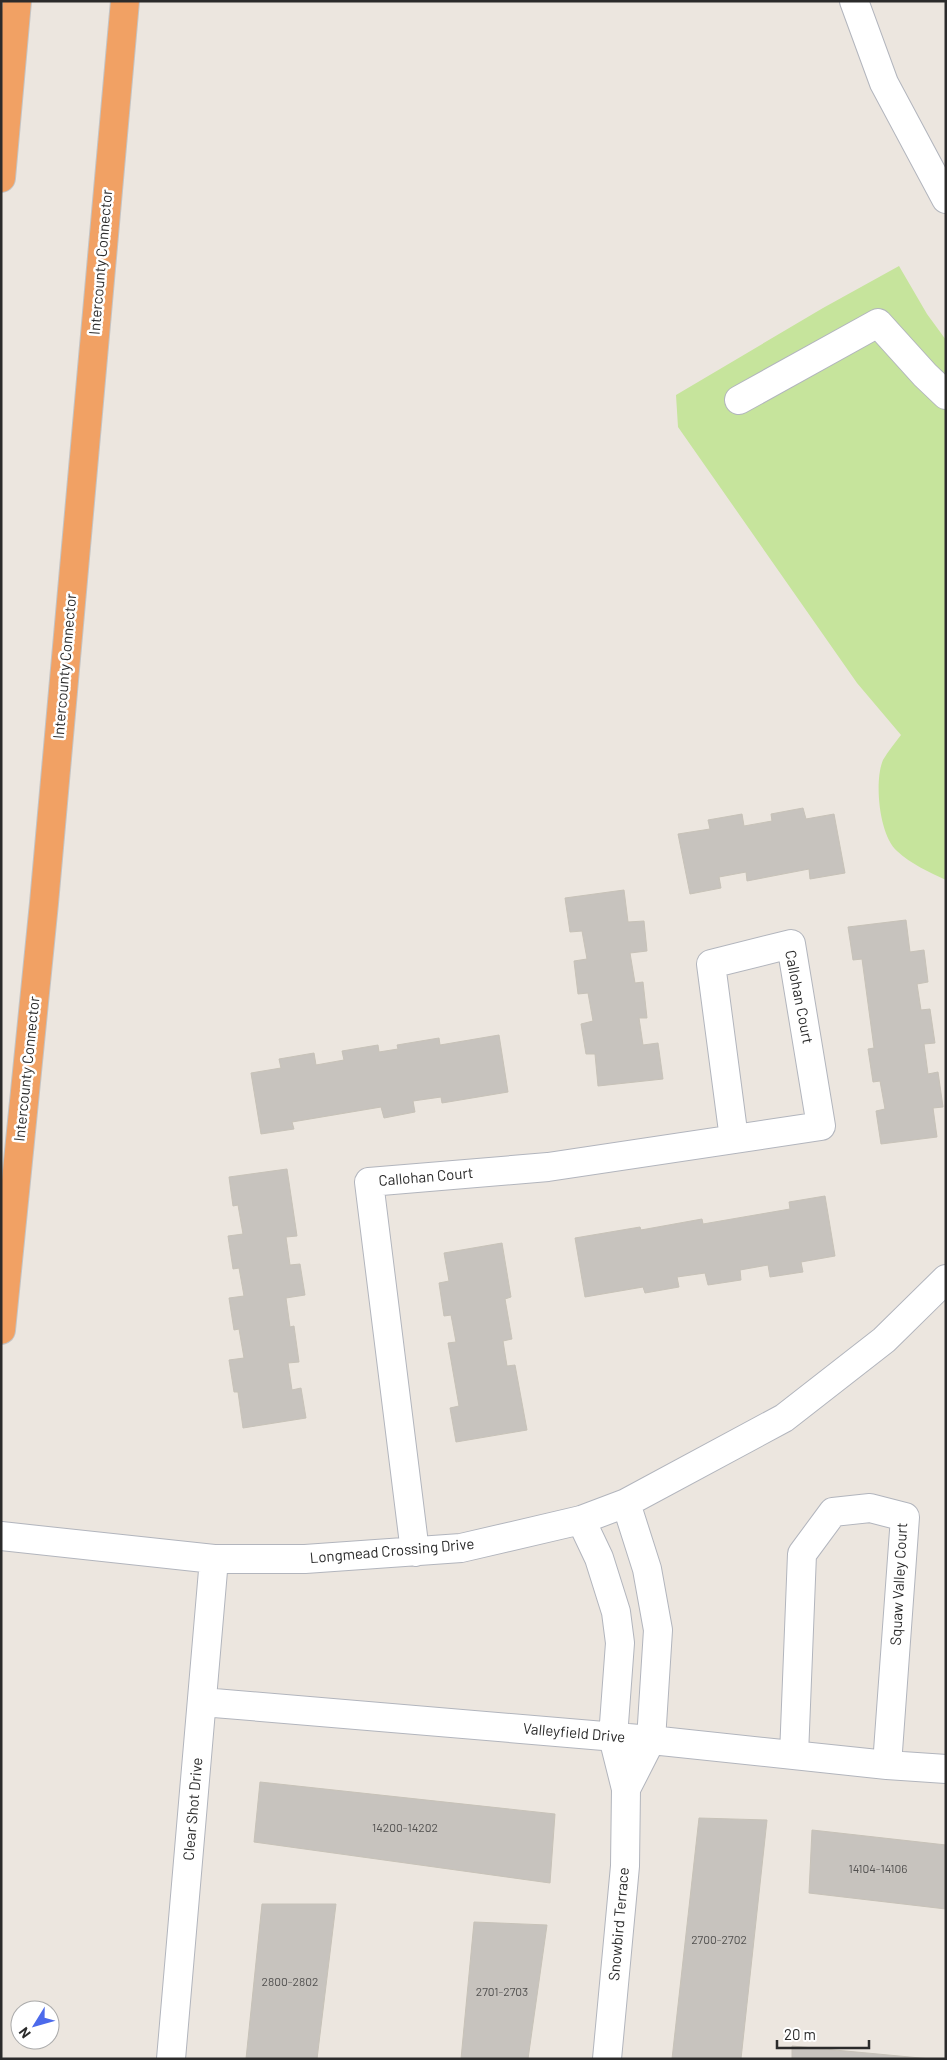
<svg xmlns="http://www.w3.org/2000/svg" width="947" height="2060" viewBox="0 0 947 2060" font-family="Barlow,sans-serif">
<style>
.pitch{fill:#c6e49c}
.building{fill:#c7c3be;stroke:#c7c2b8}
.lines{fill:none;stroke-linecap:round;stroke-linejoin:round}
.minor-casing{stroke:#b2b5bd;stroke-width:30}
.highway-casing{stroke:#c4c4c4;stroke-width:30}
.minor{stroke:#fff;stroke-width:28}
.highway{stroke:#f1a164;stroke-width:28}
.labels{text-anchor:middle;stroke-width:5;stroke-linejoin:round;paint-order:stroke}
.number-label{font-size:12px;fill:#525150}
.street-label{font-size:15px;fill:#2b2b2b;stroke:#fff}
</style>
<rect width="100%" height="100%" fill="#ece6df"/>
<path class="pitch" d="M899,266L927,314L946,340V880C929,872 911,864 897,851C879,835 874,781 883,760C888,751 895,743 901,735L857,683L678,427L676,395L823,308Z"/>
<path class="building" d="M803,808L806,819L834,814L845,873L810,879L809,869L747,881L746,872L719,877L721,888L690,894L678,834L710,829L708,820L742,814L744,826L772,821L771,814Z
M624,890L628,922L644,921L647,951L630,953L635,983L643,982L647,1018H639L643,1045L658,1043L663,1079L598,1086L595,1054H586L581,1024L593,1021L588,993L578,994L574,961L587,959L582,931L570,932L565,898Z
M906,920L910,952L924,950L928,982L917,984L921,1010L930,1009L935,1043L924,1044L928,1074L938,1072L943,1107L933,1108L937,1137L881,1144L876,1111L885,1109L880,1081L873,1082L868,1049L874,1048L862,959L853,960L848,927Z
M499,1035L508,1092L442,1103L441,1097L413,1101L415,1112L384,1118L381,1107L292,1122L294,1129L261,1134L251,1073L281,1068L279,1059L314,1053L316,1065L344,1060L342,1051L378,1045L379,1052L398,1049L397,1045L439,1038L440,1045Z
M287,1169L297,1236L286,1237L290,1265L300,1264L305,1295L286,1298L290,1327L294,1326L299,1362L288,1363L292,1390L301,1388L306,1418L243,1428L238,1392H234L229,1360L244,1358L239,1329L234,1330L229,1298L244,1296L239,1268L233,1269L228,1236L243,1234L238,1205L233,1206L229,1177Z
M825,1196L835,1256L801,1262L803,1272L770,1277L768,1265L740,1270L741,1280L708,1285L705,1273L677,1277L679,1287L645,1293L643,1287L585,1297L575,1238L640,1227L641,1230L702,1219L703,1224L790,1209L789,1202Z
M502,1243L511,1297L505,1299L512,1339L503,1341L507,1366L515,1365L527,1430L456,1442L450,1408L459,1406L448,1343L456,1342L451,1315L444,1316L439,1283L449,1281L444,1253Z
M260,1782L555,1814L550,1883L254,1842Z
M699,1818L767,1820L741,2059H672Z
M812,1830L946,1845V1909L809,1893Z
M262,1904H336L317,2059H246Z
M474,1922L547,1925L528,2059H461Z
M792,2046L931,2059H792Z"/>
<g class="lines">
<g class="minor-casing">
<path id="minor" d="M854,1L884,83L946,199
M739,400L878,323L925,375L946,395
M626,1503L647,1569L658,1630L651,1740L626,1789
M581,1520L599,1558L616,1612L620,1643L613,1737L626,1789L625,1866L607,2059
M1,1536L214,1559H305L461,1548L581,1520L626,1503L784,1418L884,1340L946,1279
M415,1552L369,1182L548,1167L821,1126L791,944L711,964L734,1139
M202,1702L651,1740L887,1765L946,1769
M794,1755L802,1554L833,1512L870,1508L905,1517L887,1765
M171,2059L214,1559"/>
</g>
<g class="highway-casing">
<path id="highway" d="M1,178L17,1
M1,1330L44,903L125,1"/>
</g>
<use href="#minor" class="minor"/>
<use href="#highway" class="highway"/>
</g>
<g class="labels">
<g class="number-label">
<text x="405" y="1832">14200-14202</text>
<text x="878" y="1873">14104-14106</text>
<text x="719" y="1944">2700-2702</text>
<text x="290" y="1986">2800-2802</text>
<text x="502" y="1996">2701-2703</text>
</g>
<g class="street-label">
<text transform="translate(101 262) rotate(-85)" y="5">Intercounty Connector</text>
<text transform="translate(65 666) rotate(-85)" y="5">Intercounty Connector</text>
<text transform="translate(799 997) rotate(79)" y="5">Callohan Court</text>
<text transform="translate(27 1069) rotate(-84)" y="5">Intercounty Connector</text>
<text transform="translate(426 1177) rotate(-5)" y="5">Callohan Court</text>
<text transform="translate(392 1551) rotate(-5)" y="5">Longmead Crossing Drive</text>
<text transform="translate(899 1584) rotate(-87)" y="5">Squaw Valley Court</text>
<text transform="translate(574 1733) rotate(5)" y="5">Valleyfield Drive</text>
<text transform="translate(193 1809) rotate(-85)" y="5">Clear Shot Drive</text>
<text transform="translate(619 1924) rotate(-85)" y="5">Snowbird Terrace</text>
</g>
</g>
<rect width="947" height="2060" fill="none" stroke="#2b2b2b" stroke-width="5"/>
<g transform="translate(35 2025) rotate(233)"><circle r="24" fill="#ffffff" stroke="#aaaaaa"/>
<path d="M0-4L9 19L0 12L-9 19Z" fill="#4c6aeb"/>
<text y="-8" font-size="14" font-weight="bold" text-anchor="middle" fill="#2b2b2b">N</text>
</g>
<path d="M777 2040v8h92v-8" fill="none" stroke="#2b2b2b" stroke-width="2.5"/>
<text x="784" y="2040" font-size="15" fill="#2b2b2b" stroke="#ffffff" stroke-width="4" paint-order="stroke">20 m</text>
</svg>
